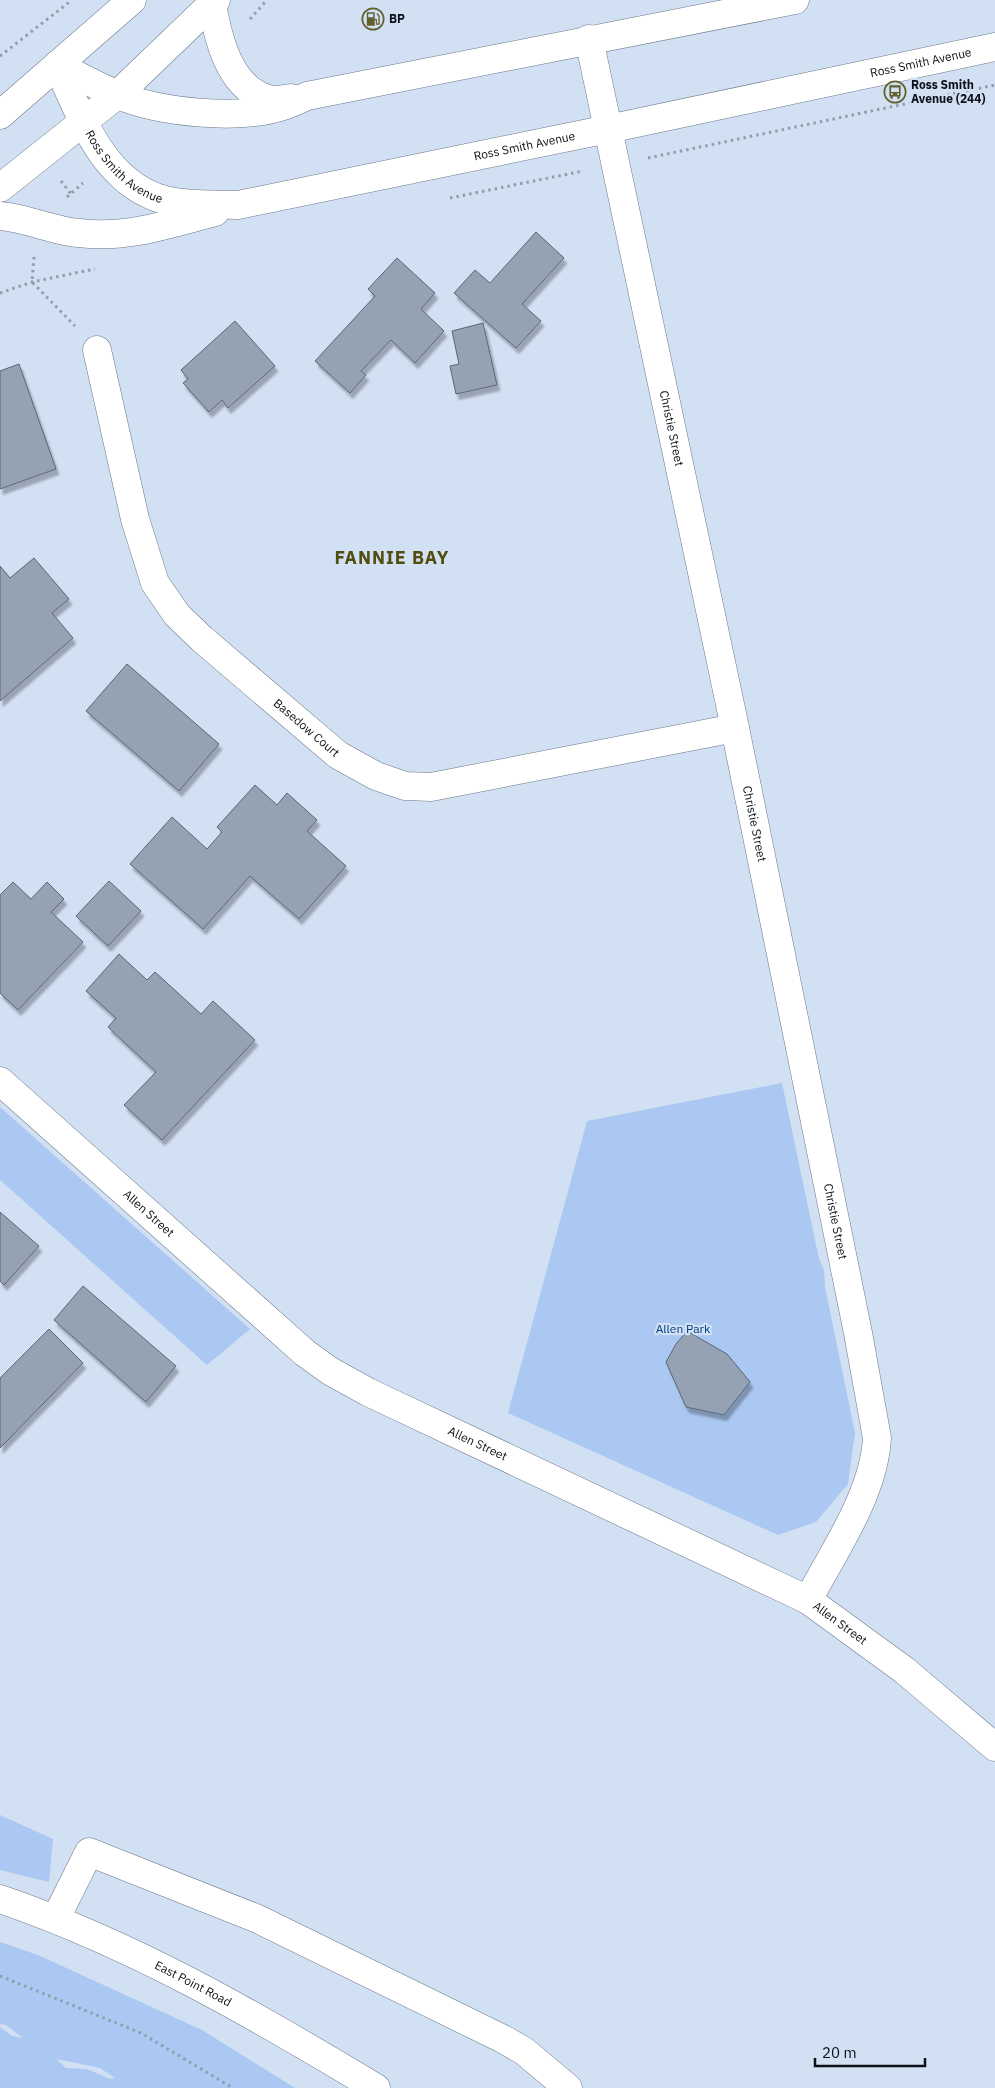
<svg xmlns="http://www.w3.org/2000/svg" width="995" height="2088" viewBox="0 0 995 2088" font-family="'IBM Plex Sans',sans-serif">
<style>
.green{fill:#aac8f1;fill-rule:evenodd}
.building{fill:#95a2b4;stroke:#5a6676;filter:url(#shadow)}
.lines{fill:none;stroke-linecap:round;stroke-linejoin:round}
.minor-casing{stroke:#6b7889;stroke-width:29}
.path{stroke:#929dac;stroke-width:3;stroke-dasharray:2.5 4;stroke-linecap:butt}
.minor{stroke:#fff;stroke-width:28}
.labels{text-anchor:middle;stroke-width:4.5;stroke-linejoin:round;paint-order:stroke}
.poi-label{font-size:12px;font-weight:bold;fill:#0b0f16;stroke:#d2e0f3;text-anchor:start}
.street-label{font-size:12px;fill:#0b0f16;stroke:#d2e0f3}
.park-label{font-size:12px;fill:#013c7e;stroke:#d2e0f3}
.district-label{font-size:18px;font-weight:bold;letter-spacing:1px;fill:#504d0f;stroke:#d2e0f3}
</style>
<defs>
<filter id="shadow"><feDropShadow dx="3" dy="5.5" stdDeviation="1" flood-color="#0004"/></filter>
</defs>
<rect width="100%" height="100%" fill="#d2e0f3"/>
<path class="green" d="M782,1083L819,1259L824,1270L825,1287L855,1433L848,1484L816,1522L778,1535L508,1413L587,1121Z
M0,1107L250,1329L207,1365L0,1180Z
M0,1815L53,1839L49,1882L0,1870Z
M0,1942L38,1955L202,2030L295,2088H0V2027L12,2036L23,2038L6,2025L0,2024ZM57,2059L100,2068L115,2078L110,2079L87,2069L66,2068Z"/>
<path class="building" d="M536,232L564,258L522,304L541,321L516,348L454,293L475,270L490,283Z
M397,258L435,293L421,309L444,331L415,363L391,340L361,371L366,375L350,393L315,361L375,296L368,289Z
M235,321L275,366L228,408L222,400L209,412L183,383L188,379L181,370Z
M483,323L497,385L456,394L450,366L459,364L452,331Z
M19,364L56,469L0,489V371Z
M34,558L69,599L52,613L73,638L0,701V566L10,578Z
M127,664L219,744L179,791L86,711Z
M255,785L277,805L287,793L317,820L307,831L346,866L299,919L250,876L203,929L130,864L172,817L207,849L222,832L217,827Z
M109,881L141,911L108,946L76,916Z
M13,882L31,899L47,882L64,899L51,912L83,942L18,1010L0,993V895Z
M119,954L147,980L155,972L201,1014L213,1001L255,1040L162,1140L124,1105L156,1072L108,1027L116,1018L86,991Z
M0,1212L39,1246L4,1285L0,1281Z
M83,1286L176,1366L146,1402L54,1320Z
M49,1329L83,1363L0,1448V1378Z
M687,1331L727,1354L750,1382L724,1415L686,1407L666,1362L676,1344Z"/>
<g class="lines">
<g class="minor-casing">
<g id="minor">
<path d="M212,4C218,38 229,88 268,99C275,101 284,99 291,98"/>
<path id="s1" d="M589,39L735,728L858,1333L877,1438C874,1494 834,1551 808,1600"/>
<path id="s2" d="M57,65C81,115 101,178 158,198C182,206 212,204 238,205L608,129L995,47"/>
<path d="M57,65C77,75 96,86 116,94C159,113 241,121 286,105C293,103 300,99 307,96L795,0"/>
<path d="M0,115L132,0"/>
<path d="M0,188L117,95L216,0"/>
<path d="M0,216C27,218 52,231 79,233C126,239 170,224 215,212"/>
<path id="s3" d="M97,350L135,519L155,583L177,615L202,639L338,755L376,776L405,786L431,787L735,728"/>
<path id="s4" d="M0,1081L305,1353L330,1371L368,1392L808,1600L904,1670L995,1747"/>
<path id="s5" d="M0,1899C134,1945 255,2015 376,2088"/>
<path d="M56,1918L89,1852L258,1919L503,2039L524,2051L568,2088"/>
</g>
</g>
<path class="path" d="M250,19L267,0
M0,56L72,0
M648,158L995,85
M61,181L71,194
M67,197L83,183
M450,198L583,171
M34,257L32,282L75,326
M0,293L32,282L95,269
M0,1976L141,2033L233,2088"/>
<use href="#minor" class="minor"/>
</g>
<defs>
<g id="fuel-ring" transform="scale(1.125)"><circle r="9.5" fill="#d2e0f3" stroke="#62602d" stroke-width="1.5"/><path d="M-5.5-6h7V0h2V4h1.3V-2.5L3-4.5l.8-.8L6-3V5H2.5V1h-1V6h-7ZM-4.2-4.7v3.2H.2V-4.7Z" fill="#62602d"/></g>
<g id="bus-ring" transform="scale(1.125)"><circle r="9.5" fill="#d2e0f3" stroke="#62602d" stroke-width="1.5"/><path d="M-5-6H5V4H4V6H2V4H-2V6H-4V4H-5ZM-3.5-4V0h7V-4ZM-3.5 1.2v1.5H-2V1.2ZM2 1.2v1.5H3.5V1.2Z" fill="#62602d"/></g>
</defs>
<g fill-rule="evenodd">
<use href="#fuel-ring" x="373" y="19"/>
<use href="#bus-ring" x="895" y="92"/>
</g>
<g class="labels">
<g class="poi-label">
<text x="389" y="23">BP</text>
<text x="911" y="89">Ross Smith<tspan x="911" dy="14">Avenue (244)</tspan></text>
</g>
<g class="street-label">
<text dy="4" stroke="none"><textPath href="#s2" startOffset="950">Ross Smith Avenue</textPath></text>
<text dy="4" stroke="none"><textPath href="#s2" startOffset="545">Ross Smith Avenue</textPath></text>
<text dy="4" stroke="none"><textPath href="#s2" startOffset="125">Ross Smith Avenue</textPath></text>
<text dy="4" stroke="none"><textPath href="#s1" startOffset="398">Christie Street</textPath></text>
<text dy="4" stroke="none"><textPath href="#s3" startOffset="451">Basedow Court</textPath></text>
<text dy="4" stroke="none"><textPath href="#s1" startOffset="802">Christie Street</textPath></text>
<text dy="4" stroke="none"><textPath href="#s4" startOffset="199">Allen Street</textPath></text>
<text dy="4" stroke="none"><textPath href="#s1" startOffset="1208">Christie Street</textPath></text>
<text dy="4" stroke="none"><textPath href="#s4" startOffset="604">Allen Street</textPath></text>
<text dy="4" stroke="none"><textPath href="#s4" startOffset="1009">Allen Street</textPath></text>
<text dy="4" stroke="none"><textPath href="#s5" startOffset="211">East Point Road</textPath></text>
</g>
<g class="park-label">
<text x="683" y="1333">Allen Park</text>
</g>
<g class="district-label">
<text x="392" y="564">FANNIE BAY</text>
</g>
</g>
<path d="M815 2058v8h110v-8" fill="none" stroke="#0b0f16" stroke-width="2.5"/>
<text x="822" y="2058" font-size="15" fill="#0b0f16" stroke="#d2e0f3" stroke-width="4" paint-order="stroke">20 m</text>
</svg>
